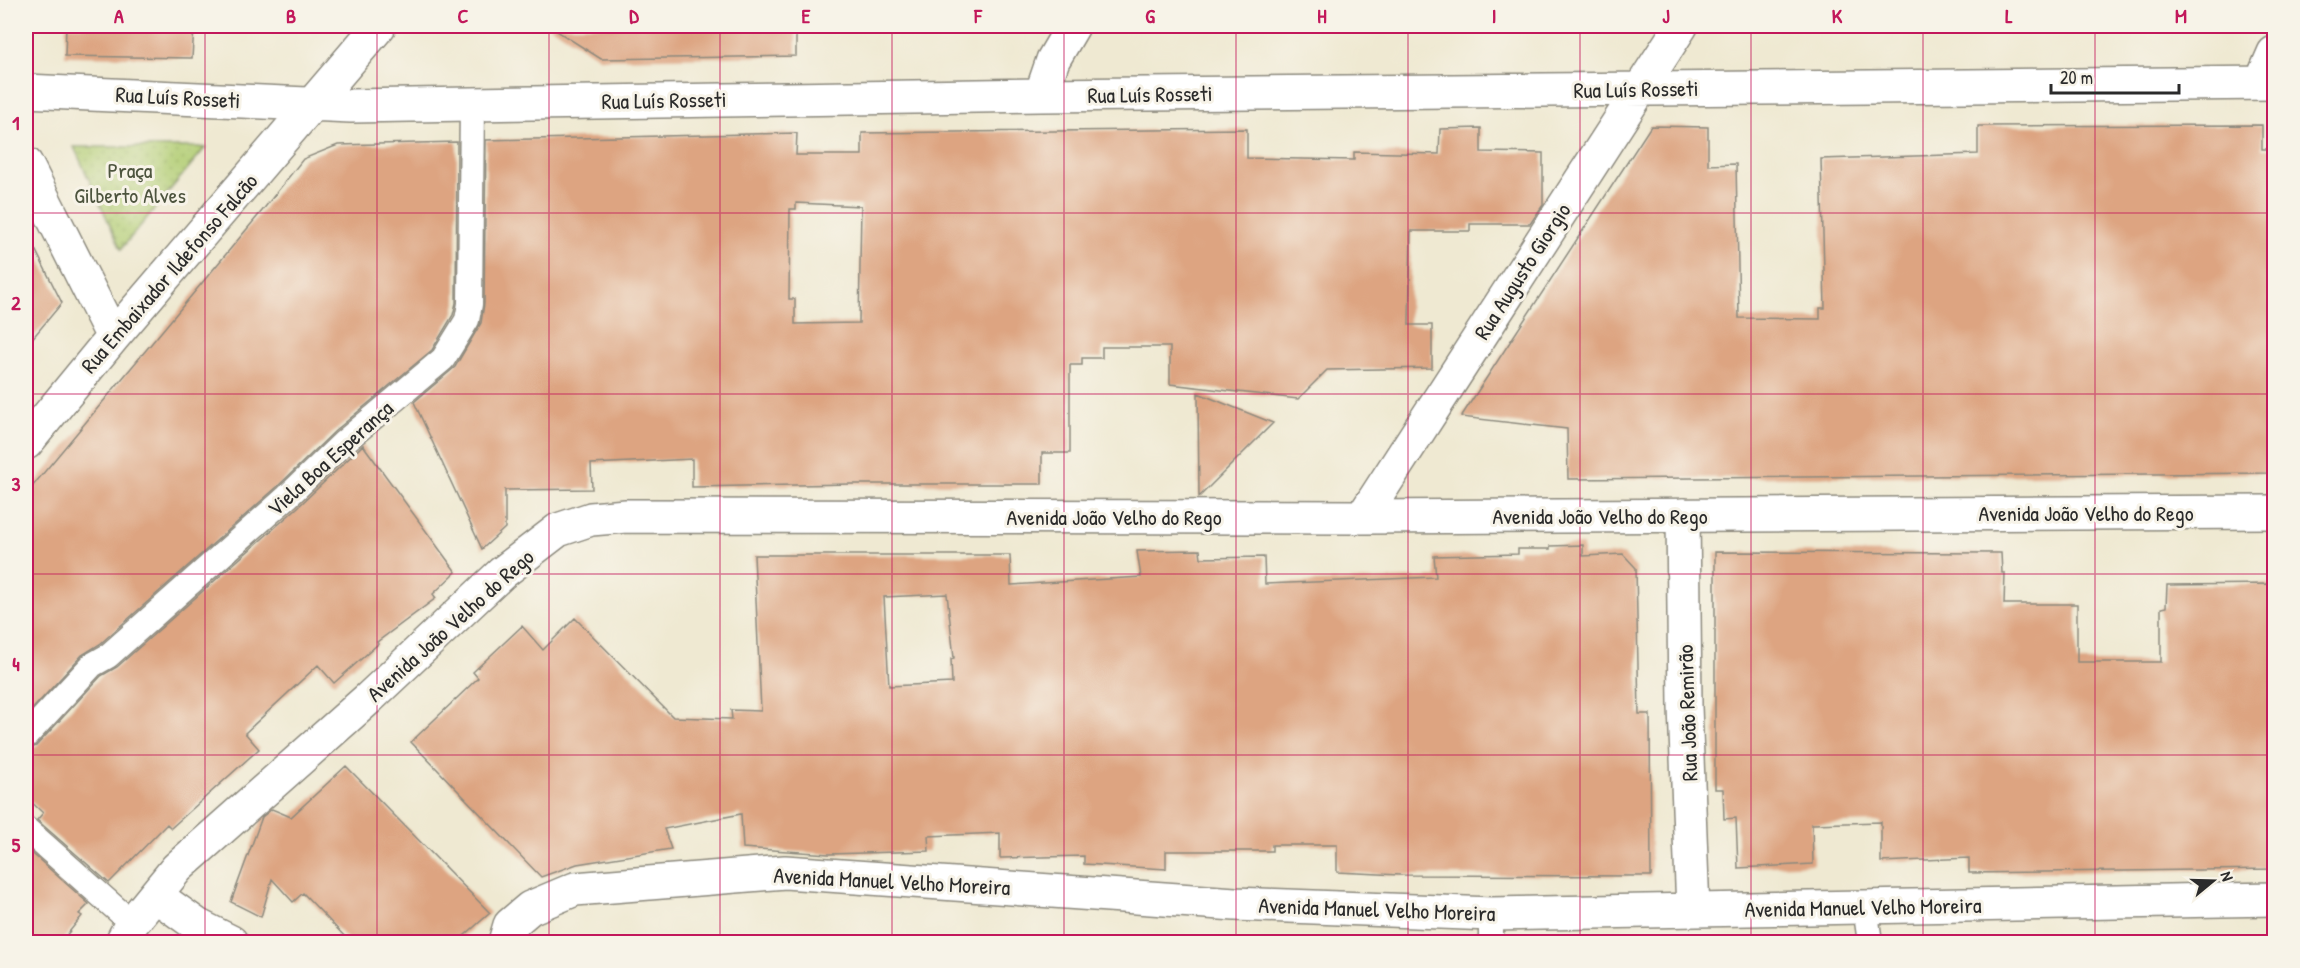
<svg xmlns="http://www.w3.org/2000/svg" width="2300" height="968" viewBox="0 0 2300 968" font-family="'Patrick Hand',sans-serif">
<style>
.park{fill:url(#park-dots);stroke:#6e7c50;stroke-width:1.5}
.building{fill:#dda481;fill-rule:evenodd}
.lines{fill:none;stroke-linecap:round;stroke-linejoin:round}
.service-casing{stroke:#8d8a7e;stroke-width:27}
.minor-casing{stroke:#8d8a7e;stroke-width:36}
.service{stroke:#fff;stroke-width:24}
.minor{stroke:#fff;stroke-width:33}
.grid{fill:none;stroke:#c2185b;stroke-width:1.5;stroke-opacity:0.55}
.labels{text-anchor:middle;stroke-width:6;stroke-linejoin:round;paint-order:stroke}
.street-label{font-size:22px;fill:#2b2b2b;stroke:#f7f3e8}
.park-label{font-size:22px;fill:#4d543e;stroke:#f7f3e8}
.neatline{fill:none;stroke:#c2185b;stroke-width:2}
.grid-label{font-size:20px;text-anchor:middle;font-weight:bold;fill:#c2185b}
</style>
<defs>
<pattern id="park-dots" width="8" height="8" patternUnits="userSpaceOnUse" patternTransform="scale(1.5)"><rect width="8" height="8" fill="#b2ce75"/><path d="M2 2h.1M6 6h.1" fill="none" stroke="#99b165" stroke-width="1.8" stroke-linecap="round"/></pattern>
</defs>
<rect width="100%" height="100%" fill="#f7f3e8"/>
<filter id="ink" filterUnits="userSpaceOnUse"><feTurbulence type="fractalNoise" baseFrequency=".0167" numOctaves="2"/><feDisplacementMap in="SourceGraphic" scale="12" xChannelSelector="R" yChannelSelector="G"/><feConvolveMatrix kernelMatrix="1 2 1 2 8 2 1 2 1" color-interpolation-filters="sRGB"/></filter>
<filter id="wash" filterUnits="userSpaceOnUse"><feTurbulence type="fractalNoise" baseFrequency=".008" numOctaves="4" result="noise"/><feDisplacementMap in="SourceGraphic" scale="24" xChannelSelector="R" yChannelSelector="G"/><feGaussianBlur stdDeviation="1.35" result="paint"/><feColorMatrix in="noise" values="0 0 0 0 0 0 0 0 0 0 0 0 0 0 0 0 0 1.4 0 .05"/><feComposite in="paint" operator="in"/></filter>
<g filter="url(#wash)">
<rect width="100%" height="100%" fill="#efe9d2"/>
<path class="park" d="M74,147H198L205,148L121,249Z"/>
<g id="blocks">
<path class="building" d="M66,26H194L192,58L65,56Z
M549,26H796V56L601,59Z
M2262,125V149H2274V449H2271L2272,473L1568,479L1567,429L1461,417L1651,126L1708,127V165L1736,164L1739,318L1820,319V308H1825L1821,159L1978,154V126Z
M1481,128V152L1543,153V205L1530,224H1470V231H1411L1409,325H1432V368L1327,370L1298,399L1170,384V347H1102V358H1082V365H1070V453H1042V484H851L692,487V459L591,464L592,489L505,490V528L482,549L414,402L455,367L481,323L484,304L486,140L797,133L796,155H862V133L1247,129V158L1354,160V152L1439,154L1440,129ZM796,203L861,206L859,323L795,324V299H789L790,209H796Z
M457,142L456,303L453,315L432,350L335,431L277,487L100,644L82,655L26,716V494L262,211L303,159L338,145Z
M26,231L62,303L26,346Z
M1198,393L1273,423L1199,497Z
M363,445L456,572L433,594L436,598L377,642L378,644L334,683L318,665L245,733L259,749L171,828L167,824L109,883L37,820L43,813L26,797V750L36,746L101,676L117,667L297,508Z
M1583,545V556L1623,554L1636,568L1639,714H1650L1651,876L1400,875L1337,872V845H1272V851H1166V869L1084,864V856L1000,858V833L928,836L929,851L829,854L743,848L741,814L664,829L671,849L577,864L541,877L411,742L478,678L473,672L522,626L543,650L575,618L673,717L732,719L731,710L761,711L754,555H1010L1011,585L1141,577L1137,551L1200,550L1201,558L1264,557L1265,584L1436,577L1434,556L1518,554V549H1550V546ZM947,594L954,658L951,659L952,683L889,686L884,597Z
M1715,552L2001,553L2002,573H2005L2004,604H2077V662H2161V608L2166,607L2167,585L2274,584V869L1969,873V858L1881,862V822L1812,824L1813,864L1738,868L1736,818L1724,819L1723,789H1715Z
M346,766L490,913L457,942H350L303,893L293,902L272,879L261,917L231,902L262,817L272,809L291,817Z
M26,848L89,904L79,914L82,916L61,942H26Z"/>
</g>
</g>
<g filter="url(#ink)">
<use href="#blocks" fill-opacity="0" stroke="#8d8a7e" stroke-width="1.5"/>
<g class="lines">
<g class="service-casing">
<path id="service" d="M26,736L92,665L108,656L287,497L344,442L443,359L467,320L470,304L472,103
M26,829L132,923
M1865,907L1870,942
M1491,942V914"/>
</g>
<g class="minor-casing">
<path id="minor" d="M2261,83L2274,53
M26,91L351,106L1041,95L2274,83
M1041,95L1053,60L1073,26
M26,164L113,337
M26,443L113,337L379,26
M1683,515L1685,707L1693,910
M1363,517L1681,26
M155,895L197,925L231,942
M122,942L132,923L177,868L369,698L502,573L558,530L591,519L626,516L1363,517L2274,512
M505,942L510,925L530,908L575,889L785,872L1235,904L1491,914L2274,899"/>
</g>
<use href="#service" class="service"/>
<use href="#minor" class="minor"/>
</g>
</g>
<path class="grid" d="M205,26V942M377,26V942M549,26V942M720,26V942M892,26V942M1064,26V942M1236,26V942M1408,26V942M1580,26V942M1751,26V942M1923,26V942M2095,26V942M26,213H2274M26,394H2274M26,574H2274M26,755H2274"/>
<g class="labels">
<g class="street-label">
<text transform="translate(1636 89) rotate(-1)" y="8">Rua Luís Rosseti</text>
<text transform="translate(1150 94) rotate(-1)" y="8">Rua Luís Rosseti</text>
<text transform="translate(178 97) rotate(3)" y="8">Rua Luís Rosseti</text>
<text transform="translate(664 100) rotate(-1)" y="8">Rua Luís Rosseti</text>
<text transform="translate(1522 271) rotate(-57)" y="8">Rua Augusto Giorgio</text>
<text transform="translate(169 273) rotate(-49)" y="8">Rua Embaixador Ildefonso Falcão</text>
<text transform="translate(330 458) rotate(-42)" y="8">Viela Boa Esperança</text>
<text x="2086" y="521">Avenida João Velho do Rego</text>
<text x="1600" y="524">Avenida João Velho do Rego</text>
<text x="1114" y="525">Avenida João Velho do Rego</text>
<text transform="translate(450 625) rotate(-42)" y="8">Avenida João Velho do Rego</text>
<text transform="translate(1687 713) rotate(-92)" y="8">Rua João Remirão</text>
<text transform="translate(892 881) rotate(3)" y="8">Avenida Manuel Velho Moreira</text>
<text transform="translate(1863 907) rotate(-1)" y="8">Avenida Manuel Velho Moreira</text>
<text transform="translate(1377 909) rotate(2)" y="8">Avenida Manuel Velho Moreira</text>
</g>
<g class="park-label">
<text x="130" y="178">Praça<tspan x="130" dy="25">Gilberto Alves</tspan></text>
</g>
</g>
<rect width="2300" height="968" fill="none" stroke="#f7f3e8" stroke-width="66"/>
<g transform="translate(2213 881) rotate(71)" stroke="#f7f3e8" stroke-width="4.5" paint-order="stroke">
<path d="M0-4.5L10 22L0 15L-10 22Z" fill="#2b2b2b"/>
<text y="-9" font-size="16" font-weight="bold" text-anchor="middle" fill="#2b2b2b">N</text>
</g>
<path d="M2051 84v9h128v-9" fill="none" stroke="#2b2b2b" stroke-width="3"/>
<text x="2060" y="84" font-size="18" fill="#2b2b2b" stroke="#f7f3e8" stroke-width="4.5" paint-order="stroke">20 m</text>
<rect x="33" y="33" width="2234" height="902" class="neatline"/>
<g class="grid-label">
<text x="119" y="23">A</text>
<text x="291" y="23">B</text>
<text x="463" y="23">C</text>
<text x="634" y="23">D</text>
<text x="806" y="23">E</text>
<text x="978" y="23">F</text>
<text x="1150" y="23">G</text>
<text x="1322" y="23">H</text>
<text x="1494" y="23">I</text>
<text x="1666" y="23">J</text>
<text x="1837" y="23">K</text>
<text x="2009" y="23">L</text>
<text x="2181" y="23">M</text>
<text x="16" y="130">1</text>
<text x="16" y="310">2</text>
<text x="16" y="491">3</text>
<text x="16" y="671">4</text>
<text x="16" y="852">5</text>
</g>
</svg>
